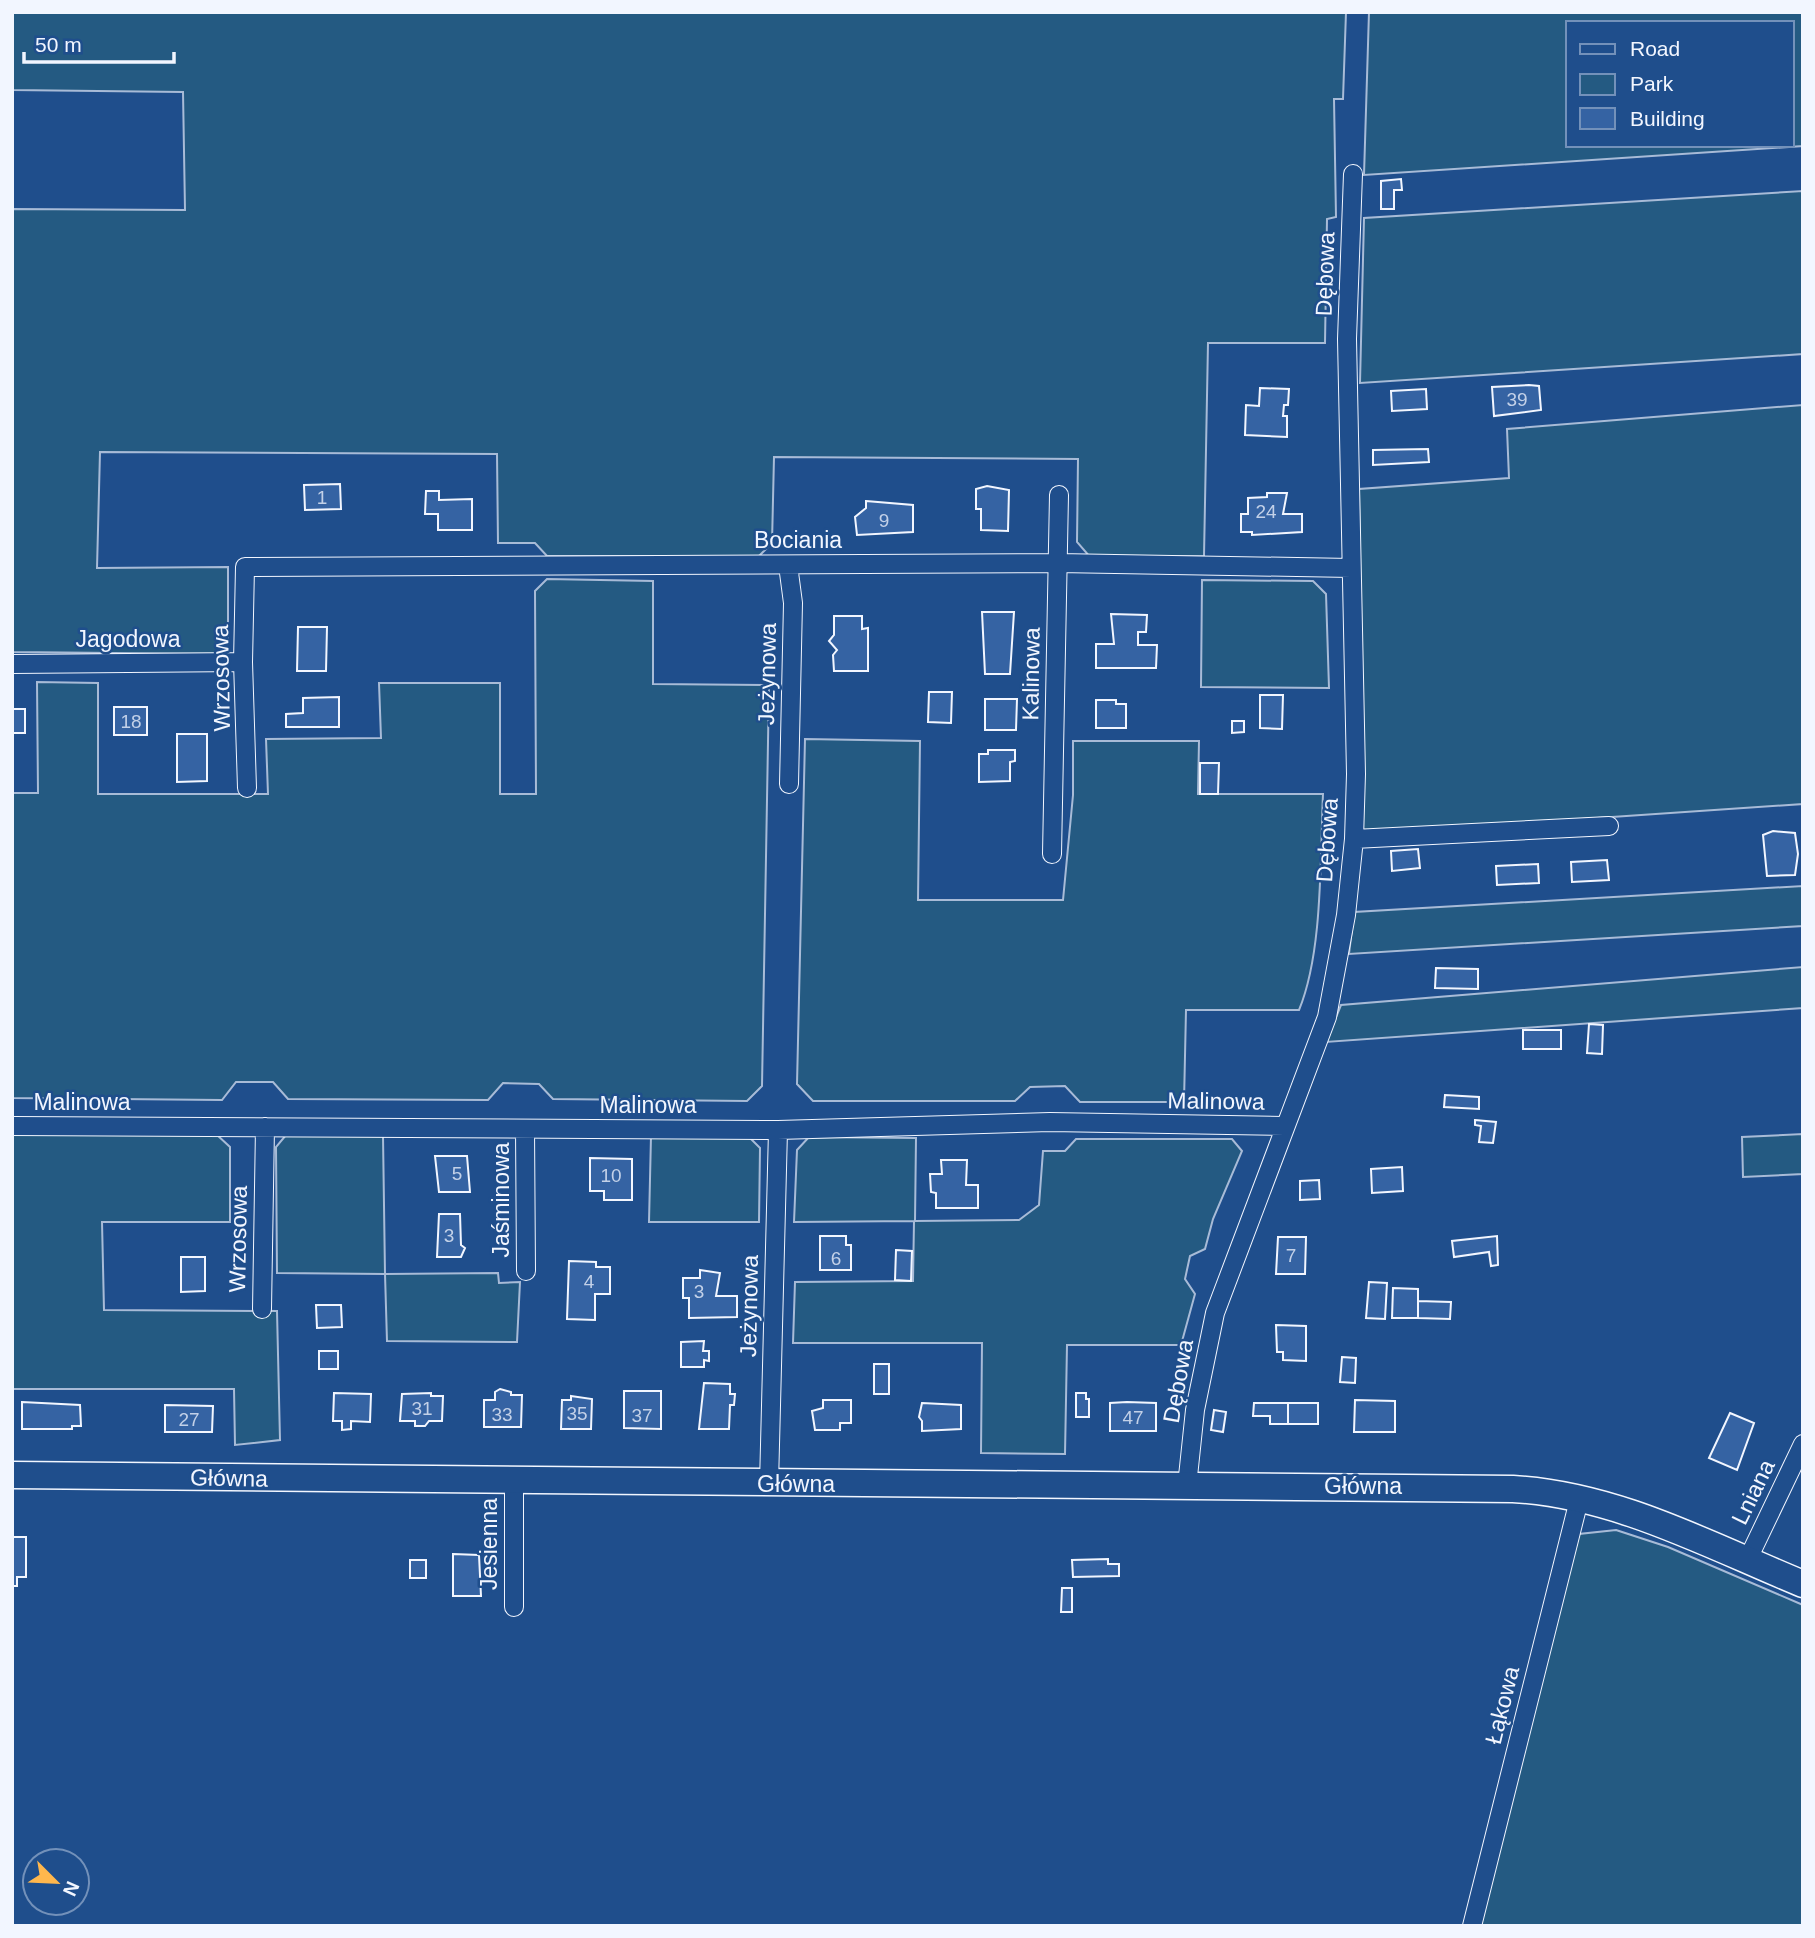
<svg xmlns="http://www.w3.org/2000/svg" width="1815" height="1938" viewBox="0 0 1815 1938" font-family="Helvetica,sans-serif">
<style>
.green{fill:#245a82;stroke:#a8bbd7;stroke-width:2;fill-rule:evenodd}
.building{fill:#3563a3;stroke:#f2f6ff;stroke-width:2}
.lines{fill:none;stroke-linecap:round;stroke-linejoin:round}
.street-casing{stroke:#f2f6ff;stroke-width:20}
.secondary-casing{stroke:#f2f6ff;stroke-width:29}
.street{stroke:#1f4e8c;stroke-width:18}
.secondary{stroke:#1f4e8c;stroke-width:26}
.labels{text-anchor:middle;stroke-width:5;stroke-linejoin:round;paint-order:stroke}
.number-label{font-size:19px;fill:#c3d1e8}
.street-label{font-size:23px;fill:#f2f6ff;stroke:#1f4e8c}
</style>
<rect width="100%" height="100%" fill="#1f4e8c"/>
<path class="green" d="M12,12H1346L1343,99H1334L1336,217L1327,219L1325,343H1208L1204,556L1090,557L1077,542L1078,459L774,457L772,543L759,556H547L535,543H498L497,454L100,452L97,568L228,567V639L216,654L12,652V209L185,210L183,92L12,90Z
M1369,12H1803V146L1364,175ZM1568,23H1792V145H1568Z
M1803,191V354L1360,383L1364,218Z
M1803,405V804L1363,834L1359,489L1509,478L1507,429Z
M547,579L653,581V684L769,685L762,1086L747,1101L553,1099L539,1084L503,1083L488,1100L288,1099L273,1082H236L222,1100L12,1098V793H38L37,682L98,683V794H268L266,739L381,738L379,683H500V794H536L535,591Z
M1202,580L1313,581L1326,594L1329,688L1201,687Z
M805,739L920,741L918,900H1063L1073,795V741H1199L1198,794H1323C1320,859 1323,952 1299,1010H1186L1184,1102H1080L1065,1086L1030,1087L1015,1101H813L797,1084Z
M1803,886V926L1349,954L1354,912Z
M1803,967V1008L1326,1042L1341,1005Z
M12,1133L216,1134L230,1147V1222H102L104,1310L277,1311L280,1440L235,1445L234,1389H12Z
M1803,1134V1174L1743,1177L1742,1137Z
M286,1135L383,1136L385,1274L498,1273L499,1283L520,1282L517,1342L387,1341L385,1274L277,1273L276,1147Z
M651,1136L749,1137L760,1148L759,1222H649Z
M809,1137L916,1138L915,1221L1019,1220L1039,1205L1043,1151H1065L1076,1139H1232L1242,1151L1213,1219L1205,1249L1190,1256L1185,1279L1195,1294L1181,1345H1067L1065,1454L981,1453L982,1343H793L795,1282L913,1281L914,1221L794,1222L797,1150Z
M1616,1530L1668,1547L1803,1605V1926H1475L1579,1534Z"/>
<path class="building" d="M1401,179L1402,190H1394V209H1381V181Z
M1529,385L1539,386L1541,410L1494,416L1492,387Z
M1260,388L1289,389L1288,405H1284L1283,416H1287V437L1245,435L1246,405L1259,406Z
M1426,389L1427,409L1392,411L1391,391Z
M1428,449L1429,462L1373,465V450Z
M340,484L341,509L305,510L304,485Z
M987,486L1009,490L1008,531L981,530V509H976V489Z
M426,491H439V500L472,499V530H438V514H425Z
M1267,493H1287L1283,514H1302V532L1252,535V532H1241V514H1248V498L1267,497Z
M866,501L913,505V532L857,535L855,517L866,508Z
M982,612H1014L1010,674H985Z
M1111,614L1147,615L1146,632H1138V645H1157L1156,668H1096V644H1114Z
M834,616H862V629L868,628V671H834L833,655L837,650L829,641L834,635Z
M298,627H327L326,671H297Z
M929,692H952L951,723L928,722Z
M1260,695H1283L1282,729L1260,728Z
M339,697V727H286V714L303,713V698Z
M985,699H1017L1016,730H985Z
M1096,700H1116V704H1126V728H1096Z
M114,707H147V735H114Z
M12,709H25V733H12Z
M1232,721H1244V732L1232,733Z
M177,734H207V781L177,782Z
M988,750H1015V761L1010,762V781L979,782V754H988Z
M1200,763H1219L1218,794H1200Z
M1773,831L1795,833L1798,854L1795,875L1767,876L1763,835Z
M1418,849L1420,868L1392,871L1391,851Z
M1607,860L1609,880L1572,882L1571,862Z
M1538,864L1539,883L1497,885L1496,866Z
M1436,968L1478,969V989L1435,988Z
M1589,1024L1603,1025L1602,1054L1587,1053Z
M1523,1030H1561V1049H1523Z
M1445,1095L1479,1097V1109L1444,1107Z
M1475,1120L1496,1122L1493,1143L1479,1142L1481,1126L1475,1125Z
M435,1156H467L470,1192H439Z
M590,1158L632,1159V1200H604V1191H590Z
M941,1160H967L966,1185H978V1208H936V1193L931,1192L930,1174H942Z
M1402,1167L1403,1191L1372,1193L1371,1169Z
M1319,1180L1320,1199L1300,1200V1181Z
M439,1214H460L461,1245L465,1248L461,1257H437Z
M820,1236H846V1245H851V1270H820Z
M1497,1236L1498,1265L1491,1266L1489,1252L1454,1257L1452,1241Z
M1278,1237H1306L1305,1274H1276Z
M896,1250L912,1251L911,1281L895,1280Z
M181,1257H205V1291L181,1292Z
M569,1261L596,1262V1267H610V1294H595V1320L567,1319Z
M700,1270L720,1273L716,1296H737V1317L689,1318V1298H683V1278H700Z
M1369,1282L1387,1283L1385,1319L1366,1318Z
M1393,1288L1418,1289V1318H1392Z
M1418,1301L1451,1302L1450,1319L1418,1318Z
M316,1305H341L342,1327L317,1328Z
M1276,1325L1306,1326V1361L1283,1360V1352H1277Z
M704,1341L703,1351H709V1361L704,1360V1367H681V1342Z
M319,1351H338V1369H319Z
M1342,1357L1356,1358L1355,1383L1340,1382Z
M874,1364H889V1394H874Z
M704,1383L730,1384V1394H735L734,1405H730L729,1429H699Z
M500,1389L511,1392V1395H522L521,1427H484V1400H495V1392Z
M624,1391H661V1429L624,1428Z
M334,1393L371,1394L370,1422L351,1421V1429L342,1430V1421H333Z
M431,1393V1396H443L442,1421H429L425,1426H415V1421H400L402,1394Z
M1076,1393H1086V1399H1089V1417H1076Z
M571,1396L592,1399L591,1429H561L562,1400H571Z
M823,1400H851V1423H840V1430H815L812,1411L823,1408Z
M1355,1400L1395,1401V1432H1354Z
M22,1402L80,1405L81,1426H72V1429H22Z
M1127,1402L1156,1403V1431H1110V1403Z
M922,1403L961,1405V1429L922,1431V1421L919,1417Z
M1254,1403H1288V1424H1270V1416H1253Z
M1288,1403H1318V1424H1288Z
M165,1405L213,1406L212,1432H165Z
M1214,1410L1226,1412L1223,1432L1211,1430Z
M1730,1413L1754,1423L1737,1470L1709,1458Z
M12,1537H26V1577H17V1586H12Z
M453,1554L479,1555L481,1596H453Z
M1108,1559V1564H1119V1576L1073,1577L1072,1560Z
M410,1560H426V1578H410Z
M1062,1588H1072V1612H1061Z"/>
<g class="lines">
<g class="street-casing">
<path id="street" d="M788,565L793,603L789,784
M12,664L243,662
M247,788L243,662L245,567L1058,563L1351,568
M1354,839L1609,826
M1052,854L1059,495
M12,1126L778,1130L1050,1122L1284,1126
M525,1129L526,1271
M262,1309L265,1127
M769,1484L778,1130
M1187,1486L1195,1410L1215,1313L1327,1017L1346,915L1354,839L1356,774L1347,339L1353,174
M1747,1561L1803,1444
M514,1607V1482
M1472,1926L1580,1496"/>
</g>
<g class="secondary-casing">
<path id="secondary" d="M12,1475L1513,1489C1617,1495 1708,1545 1803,1584"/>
</g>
<use href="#street" class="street"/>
<use href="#secondary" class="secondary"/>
</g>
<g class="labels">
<g class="number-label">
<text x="1517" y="406">39</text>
<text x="322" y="504">1</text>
<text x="1266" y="518">24</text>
<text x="884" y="527">9</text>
<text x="131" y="728">18</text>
<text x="457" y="1180">5</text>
<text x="611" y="1182">10</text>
<text x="449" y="1242">3</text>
<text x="1291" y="1262">7</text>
<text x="836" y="1265">6</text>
<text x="589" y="1288">4</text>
<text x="699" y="1298">3</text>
<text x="422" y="1415">31</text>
<text x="577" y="1420">35</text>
<text x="502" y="1421">33</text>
<text x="642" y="1422">37</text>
<text x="1133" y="1424">47</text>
<text x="189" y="1426">27</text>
</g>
<g class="street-label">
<text transform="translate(1325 274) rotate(-88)" y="8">Dębowa</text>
<text x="798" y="548">Bociania</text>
<text x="128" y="647">Jagodowa</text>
<text transform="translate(767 674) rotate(-89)" y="8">Jeżynowa</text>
<text transform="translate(1031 674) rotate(-89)" y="8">Kalinowa</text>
<text transform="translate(221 678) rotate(-91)" y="8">Wrzosowa</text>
<text transform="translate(1327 840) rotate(-86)" y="8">Dębowa</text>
<text transform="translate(1216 1101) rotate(1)" y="8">Malinowa</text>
<text x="82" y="1110">Malinowa</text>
<text x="648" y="1113">Malinowa</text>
<text transform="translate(501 1200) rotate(-90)" y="8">Jaśminowa</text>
<text transform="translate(238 1239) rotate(-89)" y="8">Wrzosowa</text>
<text transform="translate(749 1306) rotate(-89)" y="8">Jeżynowa</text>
<text transform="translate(1178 1381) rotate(-80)" y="8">Dębowa</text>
<text transform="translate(229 1478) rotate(1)" y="8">Główna</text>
<text x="796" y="1492">Główna</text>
<text x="1363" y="1494">Główna</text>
<text transform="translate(1753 1492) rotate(-64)" y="8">Lniana</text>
<text transform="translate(489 1544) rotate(-90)" y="8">Jesienna</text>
<text transform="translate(1502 1705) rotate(-76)" y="8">Łąkowa</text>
</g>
</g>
<rect width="1815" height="1938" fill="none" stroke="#f2f6ff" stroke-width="28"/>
<rect x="1566" y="21" width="228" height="126" fill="#1f4e8c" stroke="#7391ba" stroke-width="2"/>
<rect x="1580" y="44" width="35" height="10" fill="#1f4e8c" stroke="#7391ba" stroke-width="2"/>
<text x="1630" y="56" font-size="21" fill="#f2f6ff">Road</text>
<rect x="1580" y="74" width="35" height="21" fill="#245a82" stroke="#7391ba" stroke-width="2"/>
<text x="1630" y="91" font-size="21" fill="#f2f6ff">Park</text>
<rect x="1580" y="108" width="35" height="21" fill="#3563a3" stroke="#7391ba" stroke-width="2"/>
<text x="1630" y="126" font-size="21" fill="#f2f6ff">Building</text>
<g transform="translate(56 1882) rotate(114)"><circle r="33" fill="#1f4e8c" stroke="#7391ba" stroke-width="2"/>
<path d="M0-5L12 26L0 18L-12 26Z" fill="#ffb74d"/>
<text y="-10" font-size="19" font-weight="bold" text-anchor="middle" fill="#f2f6ff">N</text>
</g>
<path d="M24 52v10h150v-10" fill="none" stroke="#f2f6ff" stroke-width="3.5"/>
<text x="35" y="52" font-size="21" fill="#f2f6ff" stroke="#1f4e8c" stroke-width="5" paint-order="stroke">50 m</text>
</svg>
